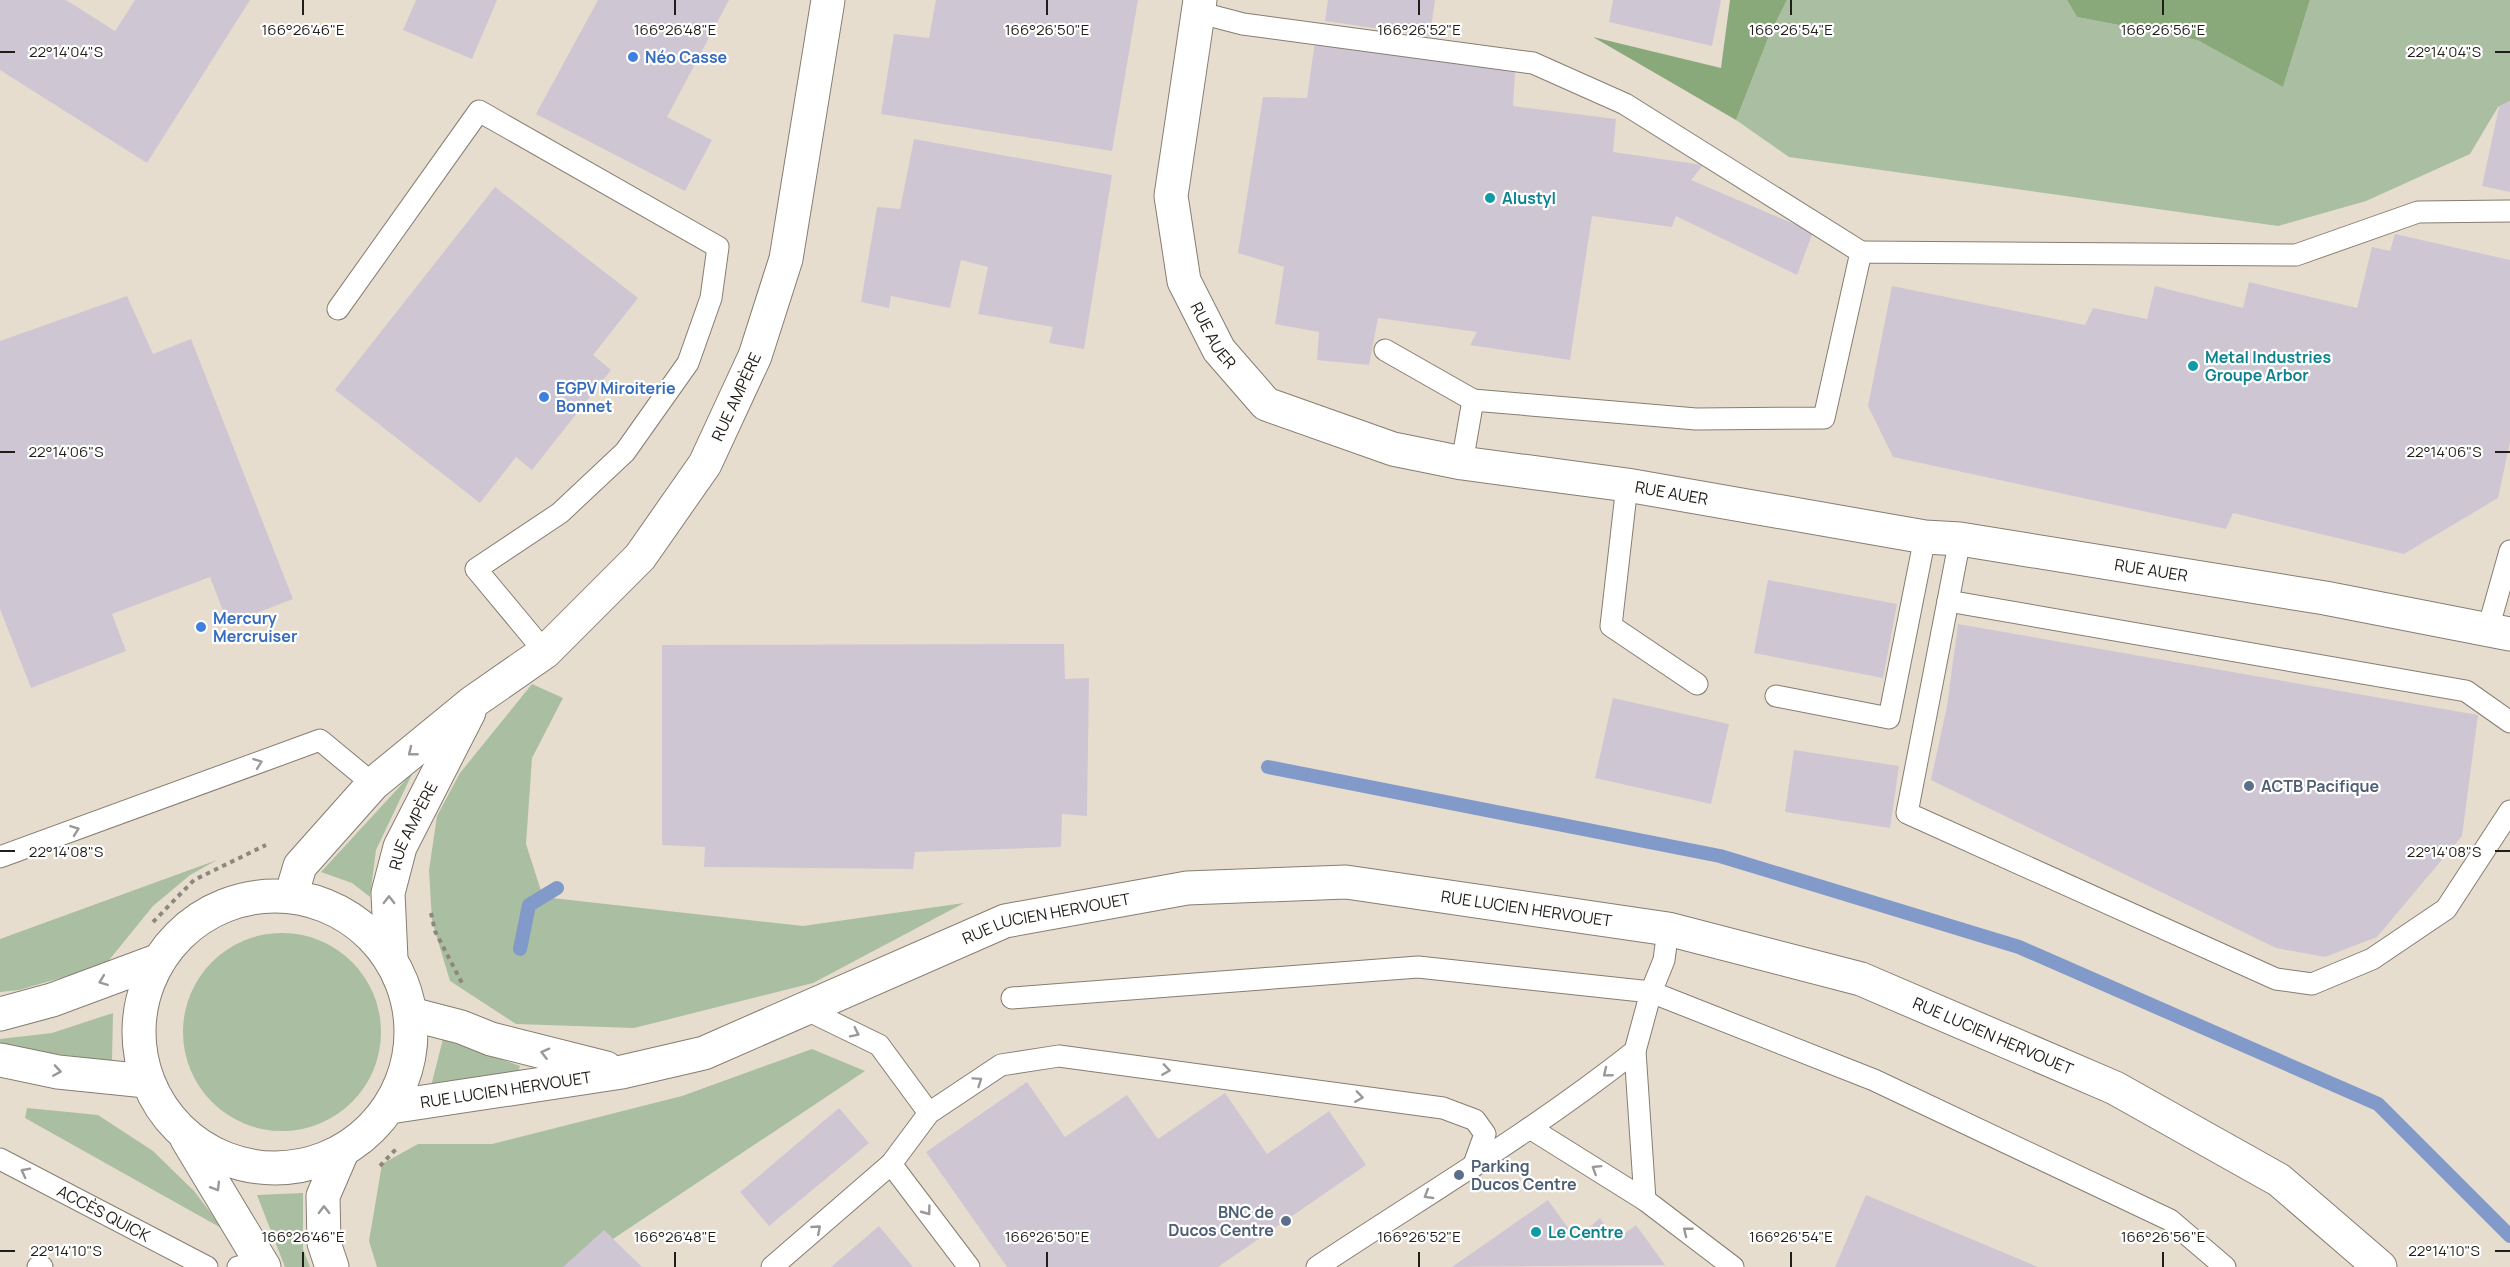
<svg xmlns="http://www.w3.org/2000/svg" width="2510" height="1267" viewBox="0 0 2510 1267" font-family="Manrope,sans-serif">
<style>
.green{fill:#aabea1}
.forest{fill:#8aa97a}
.lines{fill:none;stroke-linecap:round;stroke-linejoin:round}
.stream{stroke:#819ac9;stroke-width:14}
.building{fill:#cfc6d4}
.service-casing{stroke:#867d71;stroke-width:23}
.tertiary-casing{stroke:#867d71;stroke-width:35}
.secondary-casing{stroke:#867d71;stroke-width:35}
.primary-casing{stroke:#867d71;stroke-width:35}
.path{stroke:#8e877d;stroke-width:4;stroke-dasharray:4.5 4.5;stroke-linecap:butt}
.service{stroke:#fff;stroke-width:21}
.tertiary{stroke:#fff;stroke-width:33}
.secondary{stroke:#fff;stroke-width:33}
.primary{stroke:#fff;stroke-width:33}
.oneway{stroke:#9b9997}
.ticks{fill:none;stroke:#211d18;stroke-width:2}
.shop-dot{fill:#3f7fe0;stroke:#fff;stroke-width:2}
.culture-dot{fill:#0f9aa8;stroke:#fff;stroke-width:2}
.service-dot{fill:#5c6f8a;stroke:#fff;stroke-width:2}
.labels{text-anchor:middle;stroke-width:4.5;stroke-linejoin:round;paint-order:stroke}
.shop-label{font-size:16px;font-weight:bold;fill:#366cbe;stroke:#fff;text-anchor:start}
.culture-label{font-size:16px;font-weight:bold;fill:#0d838f;stroke:#fff;text-anchor:start}
.street-label{font-size:16px;fill:#211d18;stroke:#fff}
.service-label{font-size:16px;font-weight:bold;fill:#4e5e75;stroke:#fff;text-anchor:start}
.ticks-label{font-size:15px;text-anchor:middle;fill:#211d18;stroke:#fff;stroke-width:4.5;stroke-linejoin:round;paint-order:stroke}
</style>
<rect width="100%" height="100%" fill="#e7ddcf"/>
<path class="green" d="M1787,0H2067L2077,17L2197,40L2283,87L2310,0H2510V101L2498,107L2470,154L2366,201L2278,226L1789,157L1736,120L1769,36Z
M532,684L563,698L532,758L526,844L543,897L803,926L964,903L813,983L634,1028L516,1024L450,981L432,921L429,870L437,816L460,773Z
M413,772L376,850L370,897L352,883L321,872Z
M217,860L190,875L153,906L105,965L19,990L0,992V939Z
M183 1032a99 99 0 1 1 198 0a99 99 0 1 1-198 0Z
M113,1013L112,1061L0,1047V1039L52,1033Z
M443,1039L520,1066L516,1080L430,1090Z
M812,1049L865,1071L571,1267H377L369,1241L382,1164L418,1144H492L682,1096Z
M27,1108L98,1115L153,1151L194,1191L223,1229L25,1118Z
M303,1193V1249L310,1267H285L257,1195Z"/>
<path class="forest" d="M1730,0H1787L1769,36L1736,120L1593,37L1721,68Z
M2067,0H2310L2283,87L2197,40L2077,17Z"/>
<g class="lines">
<path class="stream" d="M1268,767L1720,856L2019,947L2378,1104L2510,1236
M520,949L529,905L557,888"/>
</g>
<path class="building" d="M0,0H66L115,31L135,0H250L147,163L0,70Z
M416,0H497L472,59L403,30Z
M598,0H729L667,117L712,140L685,191L536,114Z
M936,0H1138L1112,151L881,114L894,34L929,38Z
M1328,0H1435L1430,36L1325,21Z
M1613,0H1721L1712,46L1609,22Z
M1315,41L1515,72L1513,106L1616,119L1613,152L1703,165L1691,180L1813,232L1797,275L1676,216L1672,227L1592,216L1570,360L1470,345L1477,332L1378,318L1369,365L1317,360L1319,332L1275,324L1284,267L1238,253L1263,97L1307,98Z
M2510,101V192L2482,186L2499,107Z
M914,139L1112,175L1084,349L1049,343L1053,327L978,314L988,267L961,260L950,308L891,296L889,308L861,302L877,207L900,209Z
M495,187L638,298L593,355L611,370L532,470L516,457L480,503L335,390Z
M2395,234L2510,260V442L2498,498L2404,554L2233,513L2226,529L1893,457L1868,406L1892,286L2085,325L2093,308L2147,319L2155,286L2243,308L2249,282L2357,308L2372,247L2390,251Z
M127,296L153,354L191,339L293,599L228,624L210,577L112,614L126,651L31,688L0,609V341Z
M1768,580L1897,604L1883,678L1754,653Z
M1958,624L2478,715L2462,836L2377,937L2325,957L2276,948L1931,780L1947,706Z
M1064,644L1065,679L1089,678L1087,816L1062,814L1061,847L915,852L913,869L704,867L705,847L662,845V645Z
M1613,698L1729,724L1711,804L1595,778Z
M1794,750L1899,766L1890,828L1785,812Z
M1027,1082L1065,1137L1127,1095L1158,1139L1225,1093L1267,1154L1329,1111L1366,1165L1218,1267H1007L926,1152Z
M839,1108L869,1143L769,1226L740,1192Z
M1866,1195L2038,1267H1835Z
M1548,1200L1576,1239L1600,1218L1615,1241L1636,1225L1665,1265L1452,1267Z
M879,1226L913,1267H831Z
M604,1230L642,1267H563Z"/>
<g class="lines">
<g class="service-casing">
<g id="service">
<path d="M1197,12L1243,24L1533,63L1625,104L1861,252"/>
<path d="M338,309L479,111L718,247L711,298L688,363L625,452L560,513L476,569L545,652"/>
<path d="M1385,350L1473,400"/>
<path d="M1462,463L1473,400L1696,419L1824,418L1861,252L2296,255L2418,212L2510,211"/>
<path d="M1627,485L1611,626L1697,684"/>
<path d="M1960,539L1907,813L2276,979L2312,984L2372,959L2446,909L2510,811"/>
<path d="M1948,601L2466,691L2510,722"/>
<path d="M2488,629L2510,551"/>
<path d="M1776,696L1889,718L1925,537"/>
<path d="M0,857L320,740L373,784"/>
<path d="M1012,998L1418,967L1651,992L1874,1080L2170,1220L2225,1267"/>
<path d="M803,1008L879,1045L929,1113"/>
<path d="M1635,1051L1651,992L1664,960L1668,929"/>
<path d="M1530,1128L1645,1200"/>
<path id="s1" d="M0,1159L207,1267"/>
<path d="M891,1164L969,1267"/>
<path d="M38,1267H42"/>
<path d="M238,1267L261,1262"/>
<path d="M772,1267L891,1164L929,1113L1001,1065L1059,1056L1443,1108L1475,1120L1485,1134L1473,1167"/>
<path d="M1317,1267C1424,1196 1534,1131 1635,1051L1645,1200L1733,1267"/>
</g>
</g>
<g class="tertiary-casing">
<g id="tertiary">
<path id="s2" d="M1200,0L1171,196L1184,281L1219,350L1266,404L1393,449L1462,463L1627,485L1925,537L1960,539L2325,598L2510,634"/>
</g>
</g>
<g class="secondary-casing">
<g id="secondary">
<path id="s3" d="M291,896L300,866L373,784L473,702L545,652L640,557L705,464L755,356L786,259L828,0"/>
<path id="s4" d="M391,959L388,893L400,847L469,712"/>
</g>
</g>
<g class="primary-casing">
<g id="primary">
<circle cx="275" cy="1032" r="136"/>
<path d="M0,1014L52,1000L157,961"/>
<path d="M411,1014L461,1027L491,1039L606,1068"/>
<path d="M0,1060L58,1072L146,1081"/>
<path id="s5" d="M390,1107L622,1072L704,1053L1005,921L1187,888L1346,882L1668,929L1861,979L2115,1088L2279,1180L2380,1267"/>
<path d="M187,1139L264,1267"/>
<path d="M332,1267L324,1243L323,1196L342,1152"/>
</g>
</g>
<path class="path" d="M431,913L435,931L463,985
M153,922L194,880L266,845
M380,1166L398,1147"/>
<use href="#service" class="service"/>
<use href="#tertiary" class="tertiary"/>
<use href="#secondary" class="secondary"/>
<use href="#primary" class="primary"/>
</g>
<defs><path id="oneway-chevron" d="M-2-3.5L2.5 0L-2 3.5" fill="none" stroke-width="1.6" stroke-linecap="round" stroke-linejoin="round" transform="scale(1.5)"/></defs>
<g class="oneway">
<use href="#oneway-chevron" transform="translate(412 752) rotate(141)"/>
<use href="#oneway-chevron" transform="translate(258 763) rotate(-20)"/>
<use href="#oneway-chevron" transform="translate(75 830) rotate(-20)"/>
<use href="#oneway-chevron" transform="translate(389 900) rotate(-90)"/>
<use href="#oneway-chevron" transform="translate(103 981) rotate(159)"/>
<use href="#oneway-chevron" transform="translate(855 1033) rotate(26)"/>
<use href="#oneway-chevron" transform="translate(545 1053) rotate(-166)"/>
<use href="#oneway-chevron" transform="translate(1166 1070) rotate(8)"/>
<use href="#oneway-chevron" transform="translate(57 1071) rotate(9)"/>
<use href="#oneway-chevron" transform="translate(1607 1073) rotate(141)"/>
<use href="#oneway-chevron" transform="translate(978 1081) rotate(-34)"/>
<use href="#oneway-chevron" transform="translate(1359 1097) rotate(8)"/>
<use href="#oneway-chevron" transform="translate(1596 1169) rotate(-148)"/>
<use href="#oneway-chevron" transform="translate(25 1172) rotate(-153)"/>
<use href="#oneway-chevron" transform="translate(216 1187) rotate(59)"/>
<use href="#oneway-chevron" transform="translate(1428 1195) rotate(149)"/>
<use href="#oneway-chevron" transform="translate(324 1210) rotate(-91)"/>
<use href="#oneway-chevron" transform="translate(927 1211) rotate(53)"/>
<use href="#oneway-chevron" transform="translate(817 1229) rotate(-41)"/>
<use href="#oneway-chevron" transform="translate(1687 1231) rotate(-142)"/>
</g>
<path class="ticks" d="M303,0V15M675,0V15M1047,0V15M1419,0V15M1791,0V15M2163,0V15M0,52H15M2495,52H2510M0,452H15M2495,452H2510M0,851H15M2495,851H2510M0,1251H15M2495,1251H2510M303,1252V1267M675,1252V1267M1047,1252V1267M1419,1252V1267M1791,1252V1267M2163,1252V1267"/>
<g class="shop-dot">
<circle cx="633" cy="57" r="6"/>
<circle cx="544" cy="397" r="6"/>
<circle cx="201" cy="627" r="6"/>
</g>
<g class="culture-dot">
<circle cx="1490" cy="198" r="6"/>
<circle cx="2193" cy="366" r="6"/>
<circle cx="1536" cy="1232" r="6"/>
</g>
<g class="service-dot">
<circle cx="2249" cy="786" r="6"/>
<circle cx="1459" cy="1175" r="6"/>
<circle cx="1286" cy="1221" r="6"/>
</g>
<g class="labels">
<g class="shop-label">
<text x="645" y="63">Néo Casse</text>
<text x="556" y="394">EGPV Miroiterie<tspan x="556" dy="18">Bonnet</tspan></text>
<text x="213" y="624">Mercury<tspan x="213" dy="18">Mercruiser</tspan></text>
</g>
<g class="culture-label">
<text x="1502" y="204">Alustyl</text>
<text x="2205" y="363">Metal Industries<tspan x="2205" dy="18">Groupe Arbor</tspan></text>
<text x="1548" y="1238">Le Centre</text>
</g>
<g class="street-label">
<text dy="6" stroke="none"><textPath href="#s2" startOffset="346">RUE AUER</textPath></text>
<text dy="6" stroke="none"><textPath href="#s3" startOffset="680">RUE AMPÈRE</textPath></text>
<text dy="6" stroke="none"><textPath href="#s2" startOffset="850">RUE AUER</textPath></text>
<text dy="6" stroke="none"><textPath href="#s2" startOffset="1336">RUE AUER</textPath></text>
<text dy="6" stroke="none"><textPath href="#s4" startOffset="138">RUE AMPÈRE</textPath></text>
<text dy="6" stroke="none"><textPath href="#s5" startOffset="1174">RUE LUCIEN HERVOUET</textPath></text>
<text dy="6" stroke="none"><textPath href="#s5" startOffset="688">RUE LUCIEN HERVOUET</textPath></text>
<text dy="6" stroke="none"><textPath href="#s5" startOffset="1660">RUE LUCIEN HERVOUET</textPath></text>
<text dy="6" stroke="none"><textPath href="#s5" startOffset="117">RUE LUCIEN HERVOUET</textPath></text>
<text dy="6" stroke="none"><textPath href="#s1" startOffset="117">ACCÈS QUICK</textPath></text>
</g>
<g class="service-label">
<text x="2261" y="792">ACTB Pacifique</text>
<text x="1471" y="1172">Parking<tspan x="1471" dy="18">Ducos Centre</tspan></text>
<text x="1274" y="1218" text-anchor="end">BNC de<tspan x="1274" dy="18">Ducos Centre</tspan></text>
</g>
</g>
<g class="ticks-label">
<text x="303" y="35">166°26'46"E</text>
<text x="675" y="35">166°26'48"E</text>
<text x="1047" y="35">166°26'50"E</text>
<text x="1419" y="35">166°26'52"E</text>
<text x="1791" y="35">166°26'54"E</text>
<text x="2163" y="35">166°26'56"E</text>
<text x="66" y="57">22°14'04"S</text>
<text x="2444" y="57">22°14'04"S</text>
<text x="66" y="457">22°14'06"S</text>
<text x="2444" y="457">22°14'06"S</text>
<text x="66" y="857">22°14'08"S</text>
<text x="2444" y="857">22°14'08"S</text>
<text x="303" y="1242">166°26'46"E</text>
<text x="675" y="1242">166°26'48"E</text>
<text x="1047" y="1242">166°26'50"E</text>
<text x="1419" y="1242">166°26'52"E</text>
<text x="1791" y="1242">166°26'54"E</text>
<text x="2163" y="1242">166°26'56"E</text>
<text x="66" y="1256">22°14'10"S</text>
<text x="2444" y="1256">22°14'10"S</text>
</g>
</svg>
